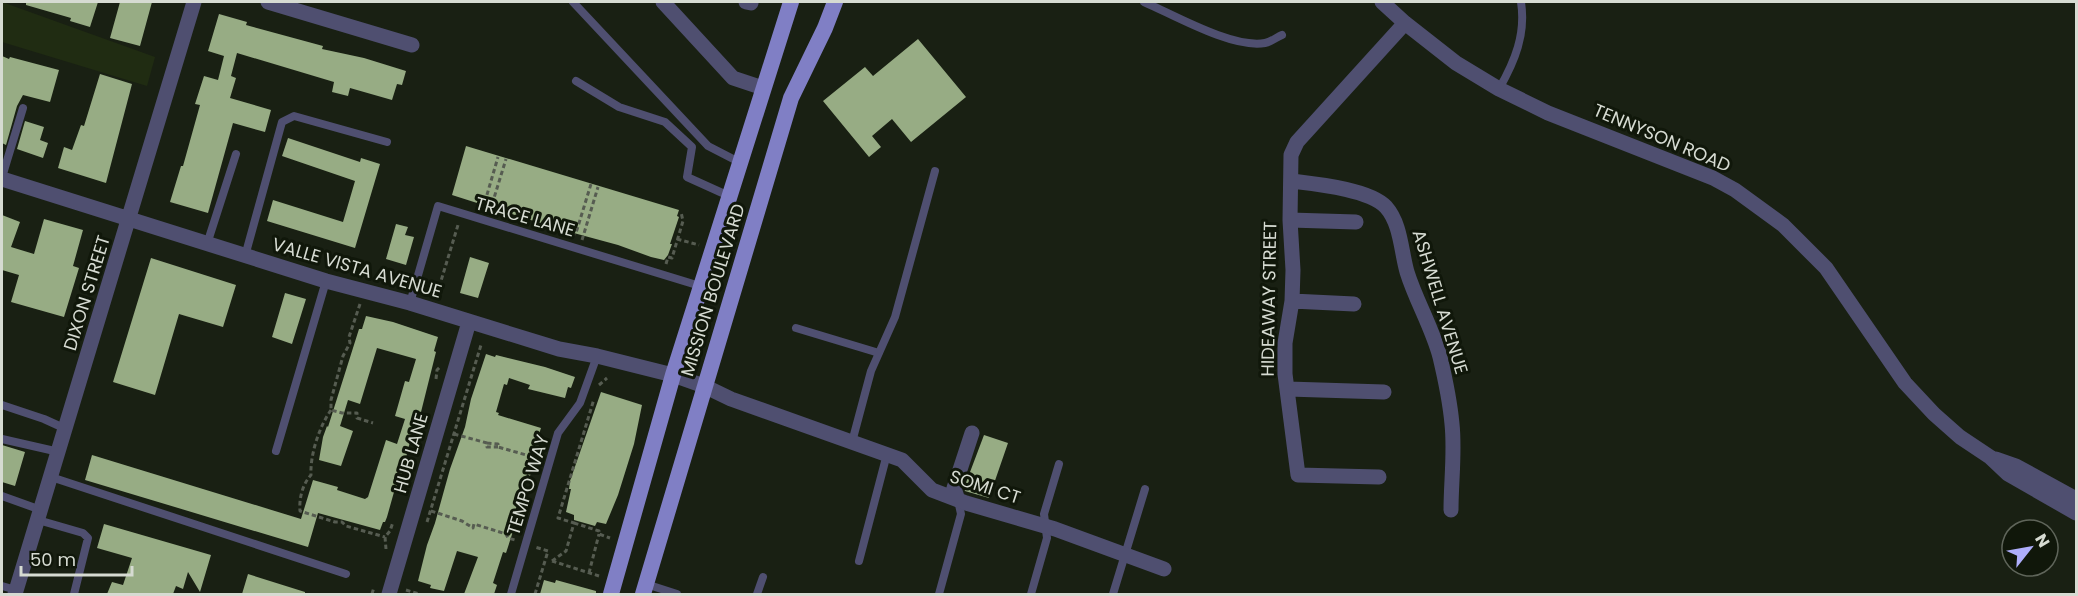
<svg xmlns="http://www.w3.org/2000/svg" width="2078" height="596" viewBox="0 0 2078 596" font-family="Poppins,sans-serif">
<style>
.green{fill:#202c12}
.building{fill:#97ac84}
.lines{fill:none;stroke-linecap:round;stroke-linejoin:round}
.path{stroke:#565c51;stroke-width:3;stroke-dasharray:4.5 3;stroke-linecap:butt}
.service{stroke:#4f4f70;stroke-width:8}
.minor{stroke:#4f4f70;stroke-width:15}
.primary{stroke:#807fc5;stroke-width:16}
.labels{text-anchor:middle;stroke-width:6;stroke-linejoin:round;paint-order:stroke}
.street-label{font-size:18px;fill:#d6dbd2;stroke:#10170a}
</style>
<rect width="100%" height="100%" fill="#192013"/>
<path class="green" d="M2,2L155,57L147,86L2,42Z"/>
<path class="building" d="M26,2H98L90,27L70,21L71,18L26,5Z
M120,2H152L140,46L110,38Z
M219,14L247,22L246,25L323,46L322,49L364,58L406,71L402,85L397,84L392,100L350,88L348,96L332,92L334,82L237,53L231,76L236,78L230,98L271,110L265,132L233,123L208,213L170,202L181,166H183L200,105L195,104L204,76L218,80L224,56L208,51Z
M918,39L966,97L911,142L892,119L872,136L881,147L869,157L823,101L865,67L873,76Z
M2,56L9,59L10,57L59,70L50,102L23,95L17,106L6,145L2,143Z
M100,74L132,84L106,183L58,168L64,147L72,150L81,125L84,126Z
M25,121L44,127L40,140L48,143L43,158L17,149Z
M288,138L360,162L361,158L380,164L355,248L267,221L273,200L343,222L355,181L282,156Z
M466,146L679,210L677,216L679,217L670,244H672L668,255L664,260L651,257L618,245L559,229L452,195Z
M2,215L20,222L11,247L34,254L44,219L83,230L73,266L79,268L64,317L11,302L19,275L2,270Z
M396,224L408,227L405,235L414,237L406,265L386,259Z
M470,257L489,263L478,298L460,293Z
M151,258L236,285L223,327L179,314L155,395L113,382Z
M285,293L306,299L292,344L272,337Z
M366,316L393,322L438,337L434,351L436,352L419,420L414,426L401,477L395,492H394L387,517L385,522H383L380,530L318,513L308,547L85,480L92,455L301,519L313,480L338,487L337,490L365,499L368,497L386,440L397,444L405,419L395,416L405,381L409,382L416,359L377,348L360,404L348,400L341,423L340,426L353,431L341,466L319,460L323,437L327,426L328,427L359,329H362Z
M486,354L495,357L496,355L545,367L575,377L571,388L568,387L565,398L528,389L530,385L509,378L507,385L504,384L496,412L499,413L498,415L541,428L537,440L540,442L530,476L527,474L517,505L513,518L517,519L506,553L503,552L493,583L497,585L494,594H464L478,557L457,551L444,591L430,588L431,585L418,581L427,545L435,523L450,469L465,427L471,399Z
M601,392L642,405L634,444L618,495L606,524L597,522L595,526L574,520V515L566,512L571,489H569L570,481Z
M984,435L1008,443L989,498L965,491L964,488Z
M2,445L25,452L15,486L2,482Z
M104,524L211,555L200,592L188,572L183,589L176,586L173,594H107L112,582L123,585L132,558L97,548Z
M248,574L305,592V594H242Z
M544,580L555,583L556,580L596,591V594H540Z"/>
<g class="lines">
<path class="path" d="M480,207L484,205L498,157
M490,211L506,159
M571,236L576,233L591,184
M677,239L699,245
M582,240L598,187
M666,264L668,257L672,258L683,221L681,212
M437,294L458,225
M360,304L349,337L350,343L343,356L331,400V410L342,413H357V418L373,423
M436,379L437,370L441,366
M599,385L607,378
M331,410C319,427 310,455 311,475C302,485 299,499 300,511L335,522H342L346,526L385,537
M454,434L487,443V447H498
M487,443L498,444V447L537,458
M431,511L462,521L473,528L474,524L506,534L508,538L515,540
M427,522L481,345
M574,523L599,531V534L610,538
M386,549L385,537L390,531L393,522
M552,561L566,551L574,523L558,518L594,399
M552,561L599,576
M589,573L599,534
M406,590L419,594
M372,594L374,587
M535,594L548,551L535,547"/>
<path class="service" d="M573,2L708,146L739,162
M1144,2C1174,15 1233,49 1265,43C1271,42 1277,37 1282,35
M576,81L619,107L665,122L692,147L687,177L729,196
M1499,89C1515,61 1526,34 1521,2
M2,177L23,108
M207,244L236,154
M245,256L282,122L294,116L387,142
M410,303L438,206L700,286
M796,328L879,353
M2,405L44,419L66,429
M2,439L59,452
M852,442L871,371L895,317L935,171
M276,451L326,281
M51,477L346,574
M2,496L41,510
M38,520L83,533L88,538L74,594
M859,561L887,454
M646,584L677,594
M2,586L16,590
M511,594L558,433L580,403L597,356
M757,594L763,577
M939,594L961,514L958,500
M1031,594L1047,538L1044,514L1059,464
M1113,594L1145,489"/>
<path class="minor" d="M268,2L412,45
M663,2L733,78L763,88
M746,2L751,3
M1382,2L1405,23L1456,63L1499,89L1548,113L1713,178L1735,190L1783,225L1826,268L1905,383L1934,414L1960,437L1990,457L2008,474L2076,513
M2,179L326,281L410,303L559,349L597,356L673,375L704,386L731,399L902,460L932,490L966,503L1055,529L1164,569
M1291,181C1315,184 1369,189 1386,207C1401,224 1401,251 1407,272C1416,301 1432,327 1440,357C1445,378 1450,402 1452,424C1455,452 1451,482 1451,510
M1290,220L1356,222
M1292,301L1354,304
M1288,389L1384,392
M1996,459L2016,466L2076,499
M1379,477L1298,475L1285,374V343L1292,301L1293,270L1290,220L1291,155L1297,142L1405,23
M958,500L954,488L972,433
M15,594L194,2
M389,594L469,322"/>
<path class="primary" d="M611,594L673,375L791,2
M643,594L791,98L825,28L835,2"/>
</g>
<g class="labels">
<g class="street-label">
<text transform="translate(1662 138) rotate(23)" y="6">TENNYSON ROAD</text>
<text transform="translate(525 217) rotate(16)" y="6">TRACE LANE</text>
<text transform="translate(357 268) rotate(16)" y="6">VALLE VISTA AVENUE</text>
<text transform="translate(713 290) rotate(-73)" y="6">MISSION BOULEVARD</text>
<text transform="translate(87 293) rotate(-73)" y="6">DIXON STREET</text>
<text transform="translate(1269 299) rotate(-89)" y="6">HIDEAWAY STREET</text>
<text transform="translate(1440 302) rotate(73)" y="6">ASHWELL AVENUE</text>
<text transform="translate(411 453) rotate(-74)" y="6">HUB LANE</text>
<text transform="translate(528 485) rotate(-73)" y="6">TEMPO WAY</text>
<text transform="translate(985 487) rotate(18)" y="6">SOMI CT</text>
</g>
</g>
<rect width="2078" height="596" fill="none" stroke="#d6dbd2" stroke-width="6"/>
<g transform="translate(2030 548) rotate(59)"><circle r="28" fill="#10170a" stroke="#5f655a" stroke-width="1.5"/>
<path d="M0-4.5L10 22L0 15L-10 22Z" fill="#aeaefb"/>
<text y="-9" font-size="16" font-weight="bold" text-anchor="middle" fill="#d6dbd2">N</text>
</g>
<path d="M21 566v9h111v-9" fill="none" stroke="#d6dbd2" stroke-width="3"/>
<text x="30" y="566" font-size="18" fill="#d6dbd2" stroke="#10170a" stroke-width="4.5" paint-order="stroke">50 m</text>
</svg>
